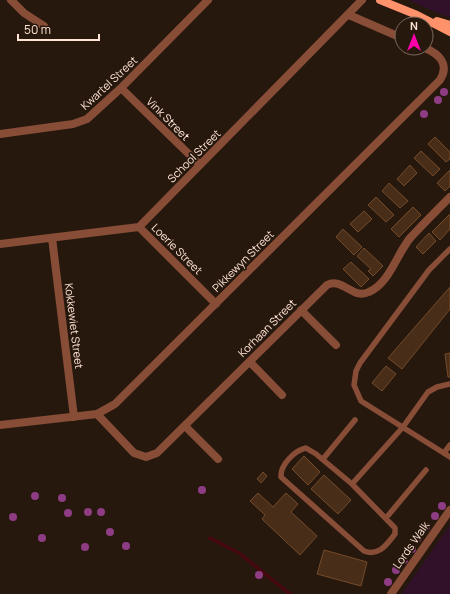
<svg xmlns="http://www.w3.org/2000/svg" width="450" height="594" viewBox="0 0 450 594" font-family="Manrope,sans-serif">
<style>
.green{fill:#31112a}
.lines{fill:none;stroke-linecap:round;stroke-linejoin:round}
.stream{stroke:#460810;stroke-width:3.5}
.building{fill:#482e19;stroke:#754b2a}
.lane{stroke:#874d37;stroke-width:5.5}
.street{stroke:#874d37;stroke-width:8}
.secondary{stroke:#ff916b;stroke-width:8}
.tree{fill:#8e3c84}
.labels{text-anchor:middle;stroke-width:3.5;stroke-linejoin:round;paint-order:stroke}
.street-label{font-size:11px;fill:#ffe3d4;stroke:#27180e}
</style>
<rect width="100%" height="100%" fill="#27180e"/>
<path class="green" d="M408,0H450V18Z
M450,525V594H402L403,592Z"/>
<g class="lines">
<path class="stream" d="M210,538L239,553L290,594"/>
</g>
<path class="building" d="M435,137L450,152V159L446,162L428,144Z
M421,151L440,169L433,176L414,158Z
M410,165L417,173L404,186L397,179Z
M450,170V186L445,191L437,183Z
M389,183L408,201L400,208L382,191Z
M376,197L394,215L386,222L368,205Z
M413,207L421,215L399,237L391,229Z
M364,211L372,219L358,232L350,224Z
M450,214V229L440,240L432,232Z
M343,229L362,247L354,255L336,237Z
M429,233L436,241L423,254L416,247Z
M364,248L383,266L373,276L368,271L371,269L357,256Z
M351,262L369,279L361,287L343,269Z
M450,287V309L402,369L388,358Z
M450,353V377H448L445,354Z
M386,366L396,374L382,391L372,383Z
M304,456L320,472L308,485L292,469Z
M263,472L267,476L261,483L257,479Z
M324,475L351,500L338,514L311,489Z
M258,493L273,507L286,493L298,504L291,512L317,536L300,555L262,519L265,515L250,501Z
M324,550L367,562L361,586L317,574Z"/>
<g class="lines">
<path class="lane" d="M450,249L429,270L360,363L356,371L354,385L361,401L450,457
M306,448L316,454L352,484L395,528V534C387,544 379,557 364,551L281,477C280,465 295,450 306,448Z
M444,453L450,445
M323,459L355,420
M352,484L403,427L428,392L437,387L450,384
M386,518L426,470"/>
<path class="street" d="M11,0L24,13L44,26
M349,15L402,38
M121,88L200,165
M0,134L73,124L87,119L121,88L208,0
M139,227L216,304
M52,238L74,417
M0,244L139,227L362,0
M301,310L336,345
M250,362L282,395
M97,414L134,453L146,457L157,453L327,285C343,277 352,300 369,292C390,283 397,253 411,237C424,223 437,210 450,197
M0,425L97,414L115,404L440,80C450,64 439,54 425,48
M185,426L218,459
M391,594L450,510"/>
<path class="secondary" d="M380,0L417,15L450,32
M437,21L450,25"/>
</g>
<g class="tree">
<circle cx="444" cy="92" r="4"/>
<circle cx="438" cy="100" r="4"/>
<circle cx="424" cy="114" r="4"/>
<circle cx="202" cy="490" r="4"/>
<circle cx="35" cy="496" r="4"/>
<circle cx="62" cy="498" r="4"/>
<circle cx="442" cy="506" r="4"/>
<circle cx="88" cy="512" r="4"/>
<circle cx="101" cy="512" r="4"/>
<circle cx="68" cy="513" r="4"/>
<circle cx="435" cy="516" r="4"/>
<circle cx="13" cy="517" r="4"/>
<circle cx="426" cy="527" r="4"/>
<circle cx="110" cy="532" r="4"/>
<circle cx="42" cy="538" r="4"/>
<circle cx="418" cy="538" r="4"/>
<circle cx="126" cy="546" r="4"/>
<circle cx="85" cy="547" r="4"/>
<circle cx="412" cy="549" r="4"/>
<circle cx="404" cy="560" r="4"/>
<circle cx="396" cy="570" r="4"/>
<circle cx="259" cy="575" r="4"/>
<circle cx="388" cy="582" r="4"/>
</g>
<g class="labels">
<g class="street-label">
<text transform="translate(109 83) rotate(-43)" y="4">Kwartel Street</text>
<text transform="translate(168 119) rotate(45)" y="4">Vink Street</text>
<text transform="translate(194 156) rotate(-45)" y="4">School Street</text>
<text transform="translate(177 249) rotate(45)" y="4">Loerie Street</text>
<text transform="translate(243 261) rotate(-45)" y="4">Pikkewyn Street</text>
<text transform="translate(74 326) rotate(83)" y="4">Kokkewiet Street</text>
<text transform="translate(267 328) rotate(-45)" y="4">Korhaan Street</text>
<text transform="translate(411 545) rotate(-55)" y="4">Lords Walk</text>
</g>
</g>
<g transform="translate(414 36)"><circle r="19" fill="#27180e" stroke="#7d695d"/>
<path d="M0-3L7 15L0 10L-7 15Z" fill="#ff00aa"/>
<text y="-6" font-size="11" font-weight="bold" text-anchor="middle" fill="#ffe3d4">N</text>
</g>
<path d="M18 34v6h81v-6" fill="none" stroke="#ffe3d4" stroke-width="2"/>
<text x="24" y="34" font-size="12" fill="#ffe3d4" stroke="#27180e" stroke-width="3" paint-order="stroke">50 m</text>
</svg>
